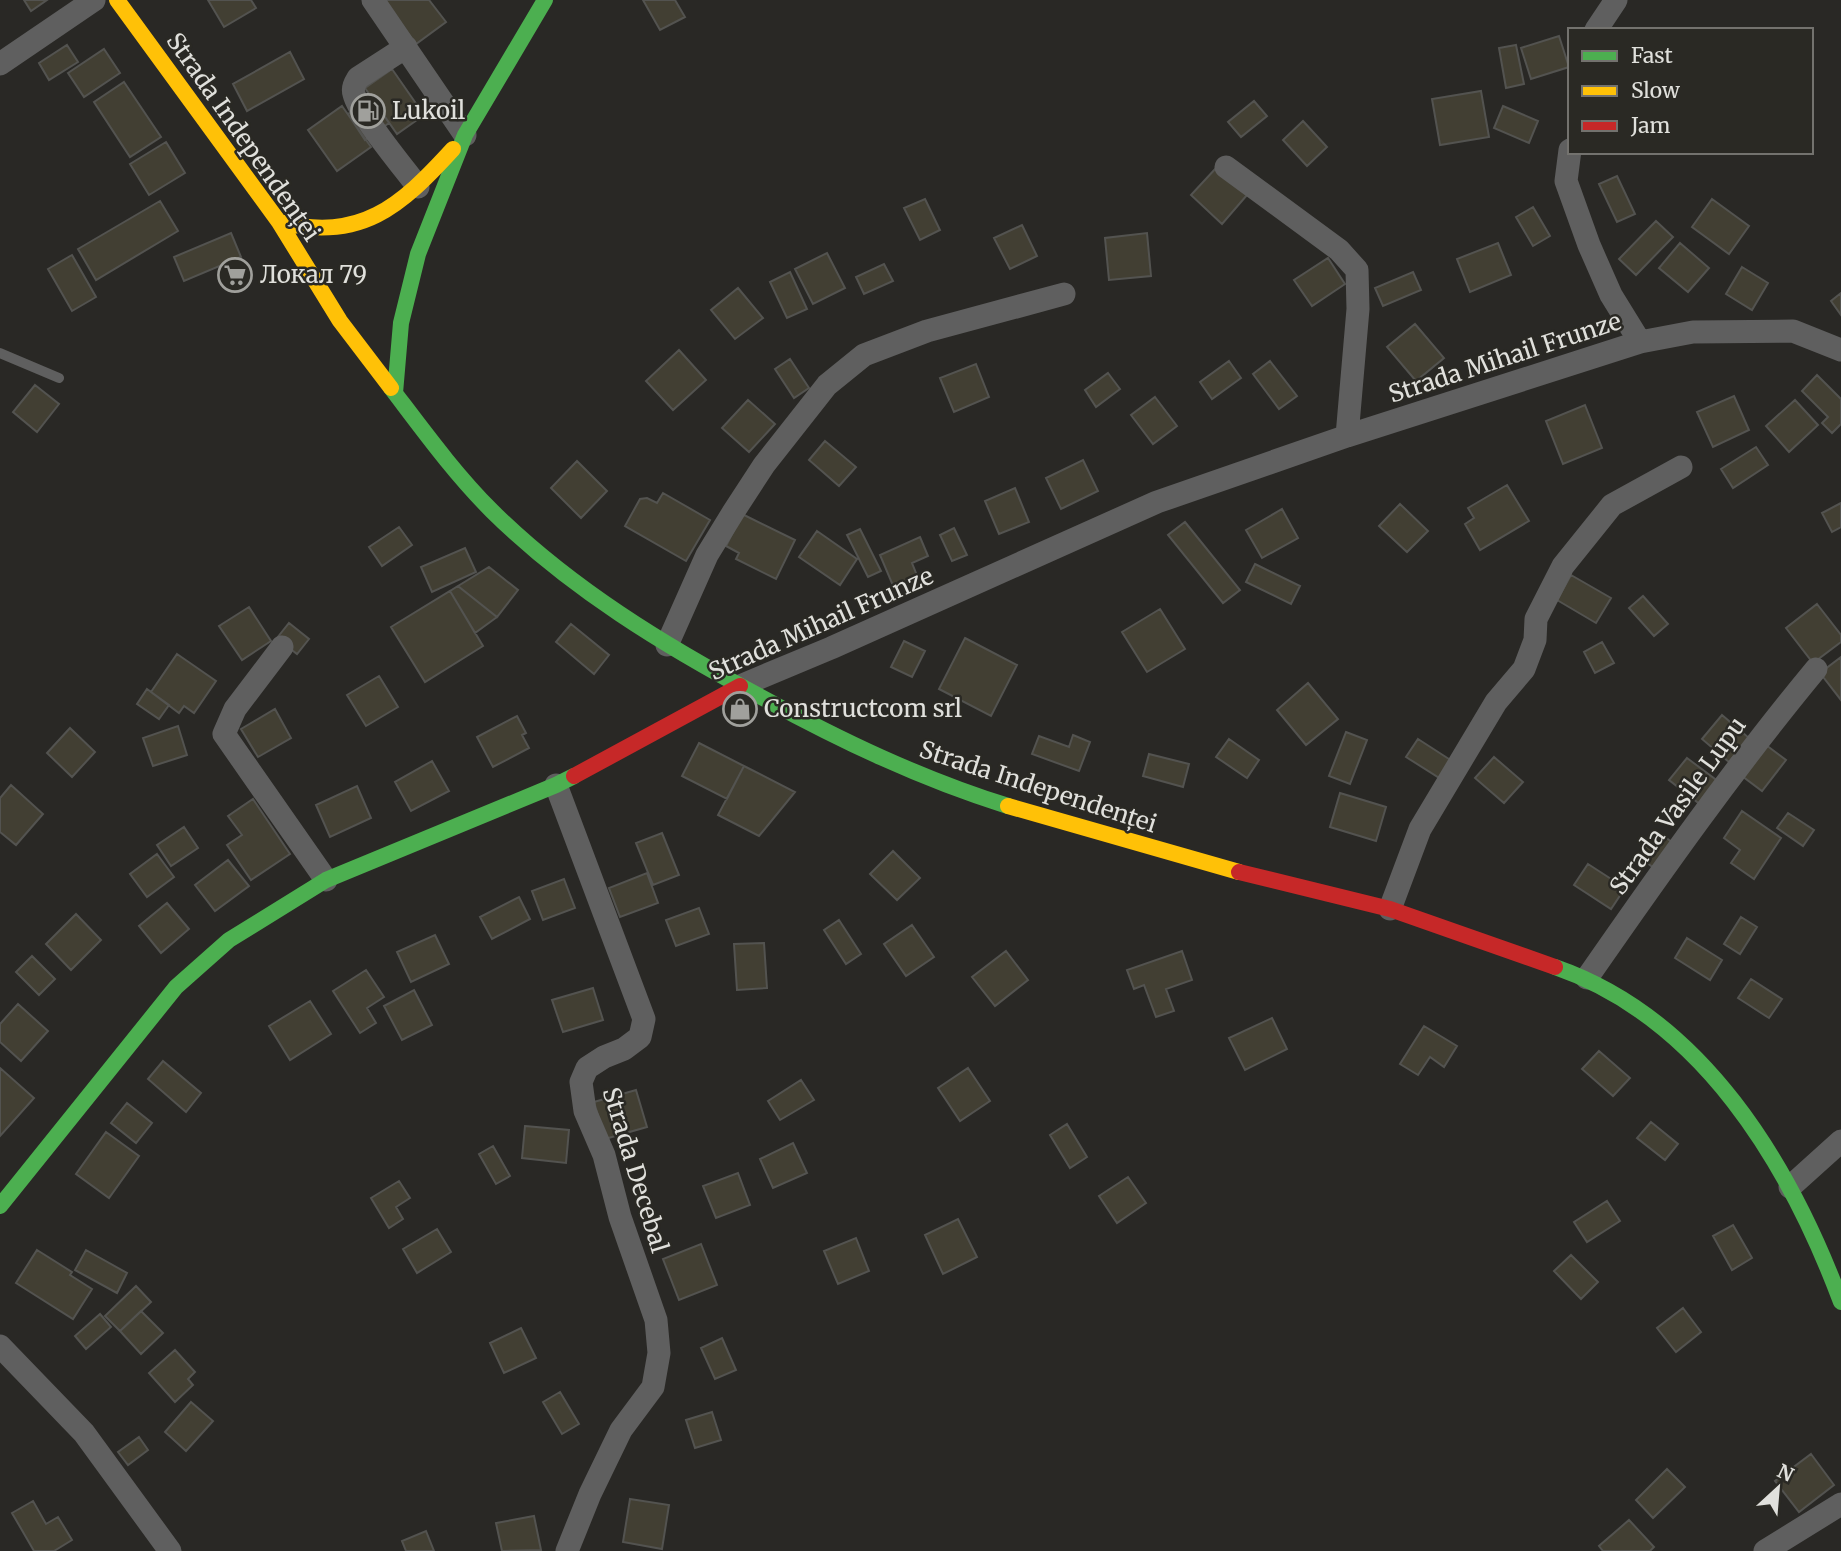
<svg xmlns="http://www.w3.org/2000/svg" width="1841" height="1551" viewBox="0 0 1841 1551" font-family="Merriweather,serif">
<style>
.building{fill:#423f33;stroke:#535350;stroke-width:2}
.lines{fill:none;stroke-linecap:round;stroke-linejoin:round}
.lane{stroke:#5f5f5f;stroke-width:10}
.street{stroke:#5f5f5f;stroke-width:23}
.fast{stroke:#4caf50;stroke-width:16}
.slow{stroke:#ffc107;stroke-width:16}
.jam{stroke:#c62828;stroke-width:16}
.labels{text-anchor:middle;stroke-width:5;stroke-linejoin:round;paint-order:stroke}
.poi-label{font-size:24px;fill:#e0e0dc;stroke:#2a2924;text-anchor:start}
.street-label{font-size:24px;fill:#e0e0dc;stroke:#2a2924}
</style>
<rect width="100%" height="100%" fill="#292825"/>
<path class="building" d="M24,0H47L31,11Z
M208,0H251L256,8L224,27Z
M383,0H429L446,22L416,44Z
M643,0H675L685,17L660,30Z
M1559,36L1569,67L1531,79L1521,48Z
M67,45L78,62L49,80L39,63Z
M1516,45L1524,84L1506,88L1499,48Z
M104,49L120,73L84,97L68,73Z
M290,52L304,79L247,111L233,84Z
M392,69L424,115L397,134L365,88Z
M124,82L161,137L130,157L94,102Z
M1481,91L1489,137L1440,145L1432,99Z
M372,98L389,123L365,140L348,114Z
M1254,101L1267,116L1241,137L1228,122Z
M342,106L371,147L337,171L308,130Z
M1503,106L1538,121L1529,143L1494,128Z
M1303,121L1327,147L1307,166L1283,140Z
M166,142L185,173L149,195L130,164Z
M1217,167L1247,195L1222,224L1191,195Z
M1617,176L1635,214L1617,222L1599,184Z
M925,199L940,230L920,240L904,208Z
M1712,199L1749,226L1729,254L1692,227Z
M160,201L178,231L96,280L78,249Z
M1533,207L1550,236L1533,246L1516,217Z
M1656,221L1673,237L1636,275L1619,259Z
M1022,225L1037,256L1010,269L994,238Z
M231,233L241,257L184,281L174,257Z
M1147,233L1151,276L1109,280L1105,238Z
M1498,243L1511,275L1470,292L1457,259Z
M1680,243L1709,268L1688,292L1659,268Z
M827,253L845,288L813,304L795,269Z
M72,255L96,297L72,311L48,269Z
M1328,258L1345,284L1312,306L1294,280Z
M884,264L893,281L864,294L856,277Z
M1742,267L1768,283L1752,310L1726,294Z
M790,272L807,309L787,318L770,282Z
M1413,272L1421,290L1383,306L1375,288Z
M738,288L763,318L735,339L711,310Z
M1841,293V315L1831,301Z
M1415,324L1444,358L1416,381L1387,347Z
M679,350L706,380L673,410L646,381Z
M790,359L809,388L794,398L775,369Z
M1229,361L1241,378L1212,399L1200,382Z
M1270,361L1297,396L1279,409L1253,374Z
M976,364L989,397L954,412L940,378Z
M1108,373L1120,389L1096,407L1085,390Z
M1817,375L1841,399V424L1832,433L1822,423L1828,417L1802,391Z
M35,385L59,404L37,432L13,412Z
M1734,396L1749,430L1713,447L1697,412Z
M1155,397L1177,426L1153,444L1131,415Z
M748,400L775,424L749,452L722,428Z
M1795,400L1818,425L1789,452L1766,426Z
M1585,405L1602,448L1563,464L1546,421Z
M825,441L856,467L839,486L809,460Z
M1756,447L1768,465L1733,488L1721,469Z
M1083,460L1098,491L1061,509L1046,478Z
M577,461L607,491L581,518L551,488Z
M1507,485L1529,521L1480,550L1465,524L1474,518L1468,508Z
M1015,488L1029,522L999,534L985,501Z
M663,493L710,520L686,561L625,526L640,499L647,498L657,503Z
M1841,503V527L1832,532L1822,513Z
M1400,504L1428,531L1407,552L1379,526Z
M1282,509L1298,538L1262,558L1246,530Z
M742,514L795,540L776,579L736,559L739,553L726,546Z
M1185,522L1240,590L1223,603L1168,535Z
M399,527L412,545L382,566L369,547Z
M954,528L967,555L952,561L940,535Z
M860,529L881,571L868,577L847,535Z
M817,531L857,559L840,585L799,557Z
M920,537L928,556L912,563L918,578L894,588L880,555Z
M465,548L476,572L432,592L421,567Z
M1255,564L1300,586L1291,604L1246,582Z
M489,567L518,590L497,617L458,586Z
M1571,575L1611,598L1596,623L1557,600Z
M458,586L497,617L475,633L450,591Z
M450,591L483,646L425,682L391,627Z
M1643,596L1668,624L1654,636L1629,608Z
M1817,604L1841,635V642L1813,663L1786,628Z
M249,607L271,641L242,660L219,626Z
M1160,609L1185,649L1147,672L1122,632Z
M289,623L309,639L297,654L277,638Z
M571,624L609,655L594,674L556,642Z
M965,638L1017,665L991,716L939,689Z
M904,641L925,651L912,677L891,667Z
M1602,642L1614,663L1595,673L1584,652Z
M177,654L216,681L194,713L184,706L179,713L151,692Z
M1841,657V700L1820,673Z
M379,676L398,707L366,726L347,695Z
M1308,683L1338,719L1306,745L1277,710Z
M147,689L169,705L159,719L137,704Z
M275,709L291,738L258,757L241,729Z
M1722,715L1749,738L1729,762L1702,739Z
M517,716L526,733L522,735L529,748L493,767L477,737Z
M178,726L187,755L153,766L143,738Z
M70,728L95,752L72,777L47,753Z
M1346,732L1367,740L1350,784L1329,776Z
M1073,735L1090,742L1079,771L1032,754L1039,736L1069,747Z
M1229,739L1259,760L1247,778L1216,757Z
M1418,739L1452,761L1441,779L1406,757Z
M699,743L744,766L727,799L682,776Z
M1766,745L1786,760L1762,791L1742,776Z
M1149,754L1189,764L1183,787L1143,776Z
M1494,757L1523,782L1504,803L1475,778Z
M1687,758L1719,782L1701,805L1669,780Z
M432,761L449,791L411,811L395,782Z
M744,766L795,792L759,836L718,815Z
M11,785L43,814L16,845L0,832V798Z
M357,786L371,818L330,837L316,805Z
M1340,793L1386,807L1376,841L1330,827Z
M253,799L290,854L251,880L227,845L242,835L228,816Z
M1742,811L1781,838L1754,879L1731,863L1740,850L1724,838Z
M1788,813L1814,830L1803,846L1777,828Z
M184,827L198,848L171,866L157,845Z
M1656,831L1672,842L1654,868L1639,857Z
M662,833L679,875L653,885L636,843Z
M893,851L920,878L897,900L870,874Z
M157,854L174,877L147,897L130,874Z
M228,860L249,886L215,911L195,885Z
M1588,864L1625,888L1611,909L1574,885Z
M647,873L658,903L620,917L609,888Z
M564,879L575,908L543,920L532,891Z
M519,897L530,919L492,939L480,917Z
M167,903L189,929L161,953L139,926Z
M699,908L709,934L676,946L666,920Z
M76,914L101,940L71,970L46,944Z
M1741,917L1757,927L1740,954L1724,944Z
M839,920L861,954L846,964L824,930Z
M912,925L934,957L906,976L884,944Z
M435,935L449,964L411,982L397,952Z
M1687,938L1722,960L1710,980L1675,958Z
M764,943L767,988L737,990L734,944Z
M1006,951L1028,980L995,1006L972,977Z
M1182,951L1192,980L1166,989L1174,1011L1156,1017L1144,985L1134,989L1127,970Z
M32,956L55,979L39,995L16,972Z
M366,970L384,997L367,1008L376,1023L360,1033L333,991Z
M1751,979L1782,999L1769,1018L1738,998Z
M593,988L603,1020L563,1032L552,1000Z
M414,990L432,1025L402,1040L384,1006Z
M310,1001L331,1034L290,1060L269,1026Z
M18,1004L48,1031L21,1061L0,1042V1024Z
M1272,1018L1287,1049L1245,1070L1229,1038Z
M1424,1026L1457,1046L1444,1067L1430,1057L1418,1075L1400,1064Z
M1599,1051L1630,1078L1613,1096L1582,1069Z
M163,1061L201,1093L186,1112L148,1079Z
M0,1068L34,1098L0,1136Z
M968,1068L990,1101L960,1121L938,1088Z
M801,1080L814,1100L780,1120L768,1101Z
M636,1090L647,1127L605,1139L594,1102Z
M127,1103L152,1123L136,1143L111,1123Z
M1651,1122L1678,1144L1665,1160L1637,1138Z
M1067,1124L1087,1157L1070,1168L1050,1135Z
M525,1126L569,1130L566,1163L522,1158Z
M106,1132L139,1156L109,1198L76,1174Z
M793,1143L807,1173L773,1188L760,1159Z
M493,1146L510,1176L496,1184L479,1154Z
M738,1173L750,1205L716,1218L703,1186Z
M1128,1177L1146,1203L1117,1223L1099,1196Z
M399,1181L410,1198L396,1207L403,1219L389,1228L371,1198Z
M1607,1201L1620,1221L1587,1242L1574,1222Z
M958,1219L977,1257L943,1274L925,1235Z
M1733,1225L1752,1258L1732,1270L1713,1236Z
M437,1229L451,1252L417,1273L403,1249Z
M856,1238L869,1271L838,1284L824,1251Z
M701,1244L717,1285L679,1300L663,1259Z
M37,1250L72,1272L70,1275L92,1289L73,1319L16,1283Z
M86,1250L127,1273L117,1293L75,1270Z
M1571,1255L1598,1282L1581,1299L1554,1271Z
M136,1286L151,1302L120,1331L105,1316Z
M1683,1308L1701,1332L1676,1352L1657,1328Z
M141,1311L163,1333L141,1354L120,1331Z
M100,1314L111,1327L86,1349L75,1336Z
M521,1328L536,1358L504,1373L490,1343Z
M722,1338L736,1370L715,1379L701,1348Z
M175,1350L195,1372L188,1379L193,1385L175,1402L149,1373Z
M560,1392L579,1424L562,1434L543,1402Z
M191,1402L213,1421L186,1451L165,1432Z
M712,1412L721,1440L695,1448L686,1420Z
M139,1437L148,1450L128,1465L118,1452Z
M1811,1454L1834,1485L1799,1512L1775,1481Z
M1667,1469L1685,1487L1653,1518L1636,1500Z
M630,1499L669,1505L662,1549L623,1542Z
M33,1501L46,1524L58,1517L72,1540L54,1551H34L12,1513Z
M534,1516L541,1550L502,1551L496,1523Z
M1629,1520L1654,1547L1650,1551H1603L1599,1546Z
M426,1531L434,1551H406L402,1541Z"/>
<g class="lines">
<path class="lane" d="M0,353L59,378"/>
<path class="street" d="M373,0L465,135
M1596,30L1616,0
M406,47L358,78C355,83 352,88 354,94C359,115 404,168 418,187
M0,64L94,0
M1570,150L1566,181L1589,245L1611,295L1640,342
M1226,167L1339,250L1357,270L1358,309L1347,436
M667,645L707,555L734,511L764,465L827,385L864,355L927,331L1064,294
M282,647L235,709L224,734L326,880
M740,686L831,648L1157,502L1347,436L1640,342L1693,332L1793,331L1841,350
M556,785L644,1019L640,1037L624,1049L604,1057L587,1068L581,1082L585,1111L604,1155L620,1217L656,1320L659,1353L653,1387L621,1430L590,1494L567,1551
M1390,909L1420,829L1496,702L1524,669L1535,640L1536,619L1563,566L1612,505L1681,467
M1587,978C1660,873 1734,768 1816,669
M1790,1187L1841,1141
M0,1346L84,1433L170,1551
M1765,1551L1841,1504"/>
<path class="fast" d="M391,388C423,430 454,473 492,511C570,588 665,646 761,697C840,740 921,779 1008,806
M395,393L401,323L418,254L465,135L545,0
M1555,967C1702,1018 1789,1163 1841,1302
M0,1206L176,987L229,940L326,880L556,785L574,776"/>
<path class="slow" d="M117,0L279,222L340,321L391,388
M279,222C361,242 400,207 453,149
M1008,806L1239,872"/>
<path class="jam" d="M574,776L740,686
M1239,872L1390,909L1555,967"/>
</g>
<defs>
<g id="fuel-ring" transform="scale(1.75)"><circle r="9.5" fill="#2a2924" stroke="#a0a09c" stroke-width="1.5"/><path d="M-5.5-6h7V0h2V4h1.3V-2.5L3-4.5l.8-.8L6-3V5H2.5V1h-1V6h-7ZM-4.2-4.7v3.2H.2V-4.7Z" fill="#a0a09c"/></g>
<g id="supermarket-ring" transform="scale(1.75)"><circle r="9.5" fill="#2a2924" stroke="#a0a09c" stroke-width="1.5"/><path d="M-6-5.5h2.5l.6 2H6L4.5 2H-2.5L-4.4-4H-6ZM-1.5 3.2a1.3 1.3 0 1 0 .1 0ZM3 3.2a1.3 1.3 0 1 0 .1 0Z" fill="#a0a09c"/></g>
<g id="shop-ring" transform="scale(1.75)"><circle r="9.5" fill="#2a2924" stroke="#a0a09c" stroke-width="1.5"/><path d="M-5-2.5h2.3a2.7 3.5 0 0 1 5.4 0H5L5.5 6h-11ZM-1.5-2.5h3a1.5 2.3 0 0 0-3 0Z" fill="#a0a09c"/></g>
</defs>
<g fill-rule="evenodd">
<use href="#fuel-ring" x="368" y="111"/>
<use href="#supermarket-ring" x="235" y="275"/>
<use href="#shop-ring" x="740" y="709"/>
</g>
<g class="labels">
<g class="poi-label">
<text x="392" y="119">Lukoil</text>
<text x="260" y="283">Локал 79</text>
<text x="764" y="717">Constructcom srl</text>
</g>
<g class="street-label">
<text transform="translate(243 137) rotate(55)" y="8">Strada Independenței</text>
<text transform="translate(1505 358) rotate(-18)" y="8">Strada Mihail Frunze</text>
<text transform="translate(821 624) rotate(-24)" y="8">Strada Mihail Frunze</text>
<text transform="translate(1038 787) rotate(18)" y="8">Strada Independenței</text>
<text transform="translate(1678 806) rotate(-54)" y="8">Strada Vasile Lupu</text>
<text transform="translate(635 1170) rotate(73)" y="8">Strada Decebal</text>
</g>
</g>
<rect x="1568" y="28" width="245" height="126" fill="#2a2924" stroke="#73726e" stroke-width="2"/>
<rect x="1582" y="51" width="35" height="10" fill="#4caf50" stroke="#73726e" stroke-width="2"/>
<text x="1631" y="63" font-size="21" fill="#e0e0dc">Fast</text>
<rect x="1582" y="86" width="35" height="10" fill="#ffc107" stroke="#73726e" stroke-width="2"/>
<text x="1631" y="98" font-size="21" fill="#e0e0dc">Slow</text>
<rect x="1582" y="121" width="35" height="10" fill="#c62828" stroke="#73726e" stroke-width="2"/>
<text x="1631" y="133" font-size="21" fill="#e0e0dc">Jam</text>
<g transform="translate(1778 1488) rotate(26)" stroke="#2a2924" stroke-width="5" paint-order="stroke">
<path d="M0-5L12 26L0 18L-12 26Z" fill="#e0e0dc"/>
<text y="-10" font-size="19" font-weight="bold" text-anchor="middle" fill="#e0e0dc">N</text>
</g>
</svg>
